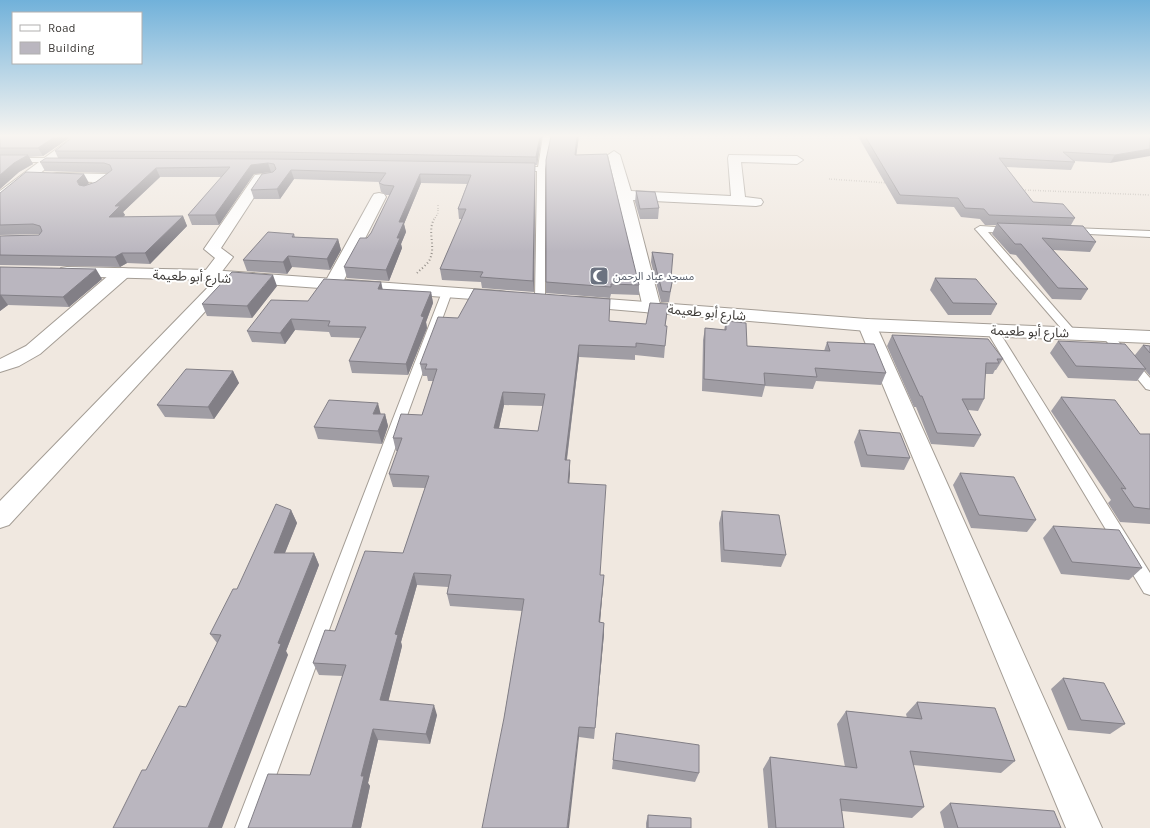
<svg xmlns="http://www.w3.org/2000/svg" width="1150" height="828" viewBox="0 0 1150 828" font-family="Karla,'Noto Sans Arabic',sans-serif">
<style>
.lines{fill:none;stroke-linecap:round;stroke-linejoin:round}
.lane-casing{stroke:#a49d95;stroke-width:2}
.street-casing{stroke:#a49d95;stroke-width:2}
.secondary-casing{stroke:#a49d95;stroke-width:2}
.path-far1{stroke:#948f89;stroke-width:1.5;stroke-dasharray:0.5 2;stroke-linecap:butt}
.path{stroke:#948f89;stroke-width:2;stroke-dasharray:1 2.5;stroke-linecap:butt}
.lane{fill:#fff;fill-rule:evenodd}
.street{fill:#fff;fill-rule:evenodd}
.secondary{fill:#fff;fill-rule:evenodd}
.wall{fill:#a09da4;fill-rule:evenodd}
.shaded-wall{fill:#827f86}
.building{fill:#bab6bf;stroke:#827f86;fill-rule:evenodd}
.labels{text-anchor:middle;stroke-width:4;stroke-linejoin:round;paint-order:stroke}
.far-worship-label{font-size:11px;fill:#5b616d;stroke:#fff;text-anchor:start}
.street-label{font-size:13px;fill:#3c3936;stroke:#fff}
</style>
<rect width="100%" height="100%" fill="#f0e8e0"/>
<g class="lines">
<g class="lane-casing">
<path id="lane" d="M543,136H551L545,169V299L540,302L535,299L537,171H519L515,169L519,167H538Z
M0,158H51L55,160L51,162H0Z
M980,226L1013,228V232L1010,233L988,232L1075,331L1077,333L1075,335H1067L977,231L975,229Z
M1072,228L1150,231V237L1069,233V229Z
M447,289L452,292L257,828H235L442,292Z
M992,327L998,330L1150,573V595L1144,593L986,330Z
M1107,332L1111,333L1150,378V390L1146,389L1103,337L1101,335L1103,333Z"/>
</g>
<g class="street-casing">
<path id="street" d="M74,136H87L5,201L0,202V191Z
M614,151L620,155L631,191L731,196L728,158L729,155L797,156L803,160L797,164L741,162L745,197L761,199L763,202L761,205L756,206L633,200L661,308L658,312L652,313L646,312L643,308L608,155Z
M57,173L108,174L113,175L115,178C109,186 95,195 85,193L83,190L93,182L52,180L50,177L52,174Z
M271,173L276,174L278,177L276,180L264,182L221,248L233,257L217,278C222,272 226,272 233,273L236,277L233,281L9,525L0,528V501L216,279L210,280L204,279L202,275L215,258L204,249L255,175Z
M379,193L384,194L386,197L342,284L339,288L333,289L327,288L324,284L372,197L374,194Z
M122,268L128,269L130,273L128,277L40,354L19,366L0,372V359L26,346L116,269Z
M867,319L874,321L876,325L1102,828H1066L858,325L860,321Z"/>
</g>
<g class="secondary-casing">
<path id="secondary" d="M67,267L210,270L500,291L506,292L509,296L506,300L500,301L210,280L61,276L59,272L61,268Z
M580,297L867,319L1150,331V343L867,331L574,306L571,302L574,298Z"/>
</g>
<path class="path-far1" d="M829,179L888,183
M1023,190L1150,195
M434,220L438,213V204"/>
<path class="path" d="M417,273C421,269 428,264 430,259C436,245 427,233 434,219"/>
<use href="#lane" class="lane"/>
<use href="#street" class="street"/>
<use href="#secondary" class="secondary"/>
</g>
<path class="wall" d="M0,136H72L43,156L29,157L33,164L19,172L0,189Z
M542,136L537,165H535L534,292L482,288L481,282L442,280L440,269L462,219H459L458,209L467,184L421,183L404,224L406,232L401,244L402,248L389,281L347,278L344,267L371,233L390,195H386L381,192L379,183L380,182L294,179L280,199H254L251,190L273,172H271L254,174L219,225H192L188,215L222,177H160L123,212L125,215L123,217L183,216L187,226L150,264L127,263L120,267L0,265V236L39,235L40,234L0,235V193L89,183L87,185L96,182L108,173L45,171L40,162L58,158L55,151Z
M551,136H579L576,155L639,285V295L611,294L610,298L546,293V282Z
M860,136H1150L1110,163L1074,161L1075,162L1071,170L1006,167L1033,202L1075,218L1071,225L1096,242L1090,252L1053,250L1088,289L1081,300L1052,299L1016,255L1010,254L992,234L996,225H985L980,219L961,217L954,207L897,204L859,138Z
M636,191L659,208L658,219H640L635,202Z
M294,234L295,237L338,239L341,250L330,270L292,267L287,274L247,271L243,260Z
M652,252L671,278H673L669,302H661L651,262Z
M0,267L102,279L69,307L8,305L0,311Z
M935,278L997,304L991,315H948L930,290Z
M381,282L383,290L431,292L433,303L426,322L427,328L408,375L352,373L349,361L361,338L331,337L329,332L295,330L285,344L252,342L247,331L308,301Z
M277,286L252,318L207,316L202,304Z
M667,316L665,326V346L664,358L635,355V360L579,357L567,460L570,473L569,483L600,575H604L600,622L604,623V634L594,739L579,737L504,718L522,611L450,606L447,594L448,587L417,585L401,642L402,646L388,701L437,715L430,744L378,740L368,783L370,786L361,828H248L310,775L343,676L319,675L313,663L335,631L403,553L425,488L393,487L389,474L398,451H396L393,438L422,415L433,381H428L427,376H423L420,364L458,318L609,321L646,324ZM504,405L543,406L538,431L499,428Z
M726,321L747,346L824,351L827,342L886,373L881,385L816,381L813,389L765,386L762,397L702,391L703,340L705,328L724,330Z
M892,335L1003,359L996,370H995L993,374H985L984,399L978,411L968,410L981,435L974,447L931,444L916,407H914L887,346Z
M1058,341L1135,355L1143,345L1150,346V376L1145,370L1137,381L1068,378L1050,353Z
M233,371L239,383L214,419L165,417L157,405Z
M1061,397L1140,434H1150V524L1120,522L1108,503L1111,500L1051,411Z
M381,414H385L388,426L382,444L318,439L314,427Z
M859,430L910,458L904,470L861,467L854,442Z
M960,473L1036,520L1027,532L971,528L953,485Z
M291,510L297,523L285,553H314L319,565L286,651L288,655L146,770L186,707L217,643L210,634L237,589Z
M722,511L786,555L781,567L721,562L719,523Z
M1053,526L1142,568L1129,580L1061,574L1043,538Z
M1063,678L1125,724L1110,734L1068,730L1051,689Z
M917,702L1015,761L1001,773L913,765L924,807L912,818L842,811L844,828H768L763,769L770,757L845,767L837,724L846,711L907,718L906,714Z
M616,733L699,773L695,782L612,769Z
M950,803L1061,828H944L940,812Z
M648,815L691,828H646V823Z"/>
<path class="shaded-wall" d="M56,136H72L43,156L38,148Z
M540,136H542L537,165L536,157Z
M577,136H579L575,164V155Z
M1150,149V156L1110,163L1115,155Z
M28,155L33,164L19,172L0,189V175L14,163Z
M268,163L271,172L254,174L219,225L215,215L251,165Z
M535,163V172L534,292L533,281Z
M156,168L160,177L123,212L125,215L114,226L109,217L115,206Z
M291,170L294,179L280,199L277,189Z
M84,174L89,183L82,190L77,181Z
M420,174L421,183L404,224L406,232L401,244L402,248L389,281L386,270L397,238L399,222Z
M183,216L187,226L150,264L145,253Z
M338,239L341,250L330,270L327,259Z
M122,253L127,263L120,267L115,257Z
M288,256L292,267L287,274L283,262Z
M96,269L102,279L69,307L63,297Z
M273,275L277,286L252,318L247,306Z
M381,282L383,293L378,289Z
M431,292L433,303L426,322L427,328L408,375L406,364L421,316Z
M0,295H1L8,305L0,311Z
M291,319L295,330L285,344L280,333Z
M579,345V357L565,473V460Z
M233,371L239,383L214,419L208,407Z
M503,392L504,405L496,441L494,428Z
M378,403L381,415L373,414Z
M385,414L388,426L382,444L378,431Z
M570,460V473L568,495V483Z
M291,510L297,523L280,565L274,553Z
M314,553L319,565L286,651L288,655L222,828H208L278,643Z
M414,573L417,585L401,642L402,646L386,711L380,700L395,634Z
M604,575L603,587L599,634V622Z
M604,623V634L594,739L595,728Z
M434,705L437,715L430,744L426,734Z
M579,727V737L569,828H567Z
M373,729L378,740L368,783L370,786L361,828H352L361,776Z"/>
<path class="building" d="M0,136H56L38,148H0Z
M74,136H540L536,157L273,152L55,151Z
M551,136H577L575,155L607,154L639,285L611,284V287L546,282V160Z
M865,136H1150V138H1149L1150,139V149L1115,155L1063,152L1075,162L999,158L1033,202L1063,204L1075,218L989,215L984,209L965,208L958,198L900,195Z
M0,155H28L14,163L0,175Z
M46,158L273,159L535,163L533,281L480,277L483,272L440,269L466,209H458L471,175L420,174L399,222H404L397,238H400L386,270L344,267L360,238H367L371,233L394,186L384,185L379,183L386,173L291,170L277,189L251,190L262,174L273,172L276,169L274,164L268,163L251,165L215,215H188L230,167L156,168L115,206H120L109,217L183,216L145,253H122L115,257L0,255V236L39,235L42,231L40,226L33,224L0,225V193L26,172L84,174L77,181L79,185L84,186L96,182L112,170L110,165L104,163L40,162Z
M636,191L655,192L659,208L640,209Z
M997,223L1083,226L1096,242L1042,238L1088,289L1058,288L1021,244H1015Z
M268,232L294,234L292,237L338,239L327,259L288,256L283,262L243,260Z
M652,252L673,254L671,278H673L670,292L662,291Z
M0,267L96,269L63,297L0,295Z
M232,272L273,275L247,306L202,304Z
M935,278L976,279L997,304L953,303Z
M324,279L381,282L378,289L431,292L421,316L424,317L406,364L349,361L366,327L328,326L330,321L291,319L280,333L247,331L271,300L308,301Z
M474,289L610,299L609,321L646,324L650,303L668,304L665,326H667L665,346L636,343V347L579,345L565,460H570L568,483L606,485L600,575H604L599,622L604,623L595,728L579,727L567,828H482L504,718L524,599L447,594L451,575L414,573L395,634L398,635L380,700L434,705L426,734L373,729L361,776H364L352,828H248L268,774L310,775L346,665L313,663L325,630L335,631L365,551L403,553L429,476L389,474L402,438H393L401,414L422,415L437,369H425L427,364H420L438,317L458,318ZM503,392L545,394L538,431L494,428Z
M726,321L746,323L747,346L830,351L827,342L874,344L886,373L815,368L817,377L764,373L765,385L704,379L705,328L726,330Z
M892,335L988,339L1003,359H997L999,363H986L984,399H962L981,435L937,433L922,396H920Z
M1058,341L1125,344L1146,369L1076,366Z
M1143,345L1150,346V353Z
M186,369L233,371L208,407L157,405Z
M1061,397L1115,400L1140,434H1150V509L1134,507L1121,488L1126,489Z
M329,400L378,403L373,414H385L378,431L314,427Z
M859,430L900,433L910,458L867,455Z
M960,473L1014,477L1036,520L979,515Z
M276,504L291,510L274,553H314L278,643L281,644L208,828H113L142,770H146L179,706L186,707L221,635L210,634L233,589H237Z
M722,511L779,515L786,555L724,550Z
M1053,526L1119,530L1142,568L1072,562Z
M1063,678L1104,683L1125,724L1081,720Z
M917,702L995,708L1015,761L910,751L924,807L840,799L844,828H776L770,757L857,768L846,711L922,719Z
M616,733L699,745V773L613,760Z
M950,803L1054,811L1061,828H958Z
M648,815L691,818V828H648Z"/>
<linearGradient id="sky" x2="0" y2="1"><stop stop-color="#71b1da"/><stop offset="0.54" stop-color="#f8f5f1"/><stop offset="1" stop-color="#f8f5f1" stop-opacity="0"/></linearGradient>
<rect width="1150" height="252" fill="url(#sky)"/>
<defs>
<g id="mosque-square" transform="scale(1)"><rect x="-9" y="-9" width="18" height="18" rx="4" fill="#6b7280" stroke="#fff"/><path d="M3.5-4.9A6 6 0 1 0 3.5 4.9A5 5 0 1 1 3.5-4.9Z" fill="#fff"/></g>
</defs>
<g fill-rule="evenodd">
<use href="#mosque-square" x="599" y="276"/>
</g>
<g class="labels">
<g class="far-worship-label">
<text x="613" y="280">مسجد عباد الرحمن</text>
</g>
<g class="street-label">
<text transform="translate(192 276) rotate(3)" y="5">شارع أبو طعيمة</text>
<text transform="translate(707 312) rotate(5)" y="5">شارع أبو طعيمة</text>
<text transform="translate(1030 331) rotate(2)" y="5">شارع أبو طعيمة</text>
</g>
</g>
<rect x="12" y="12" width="130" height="52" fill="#ffffff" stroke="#b1b0af"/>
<rect x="20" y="25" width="20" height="6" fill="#ffffff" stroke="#b1b0af"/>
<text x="48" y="32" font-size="12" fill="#3c3936">Road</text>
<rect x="20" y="42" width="20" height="12" fill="#bab6bf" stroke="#b1b0af"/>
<text x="48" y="52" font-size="12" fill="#3c3936">Building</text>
</svg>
